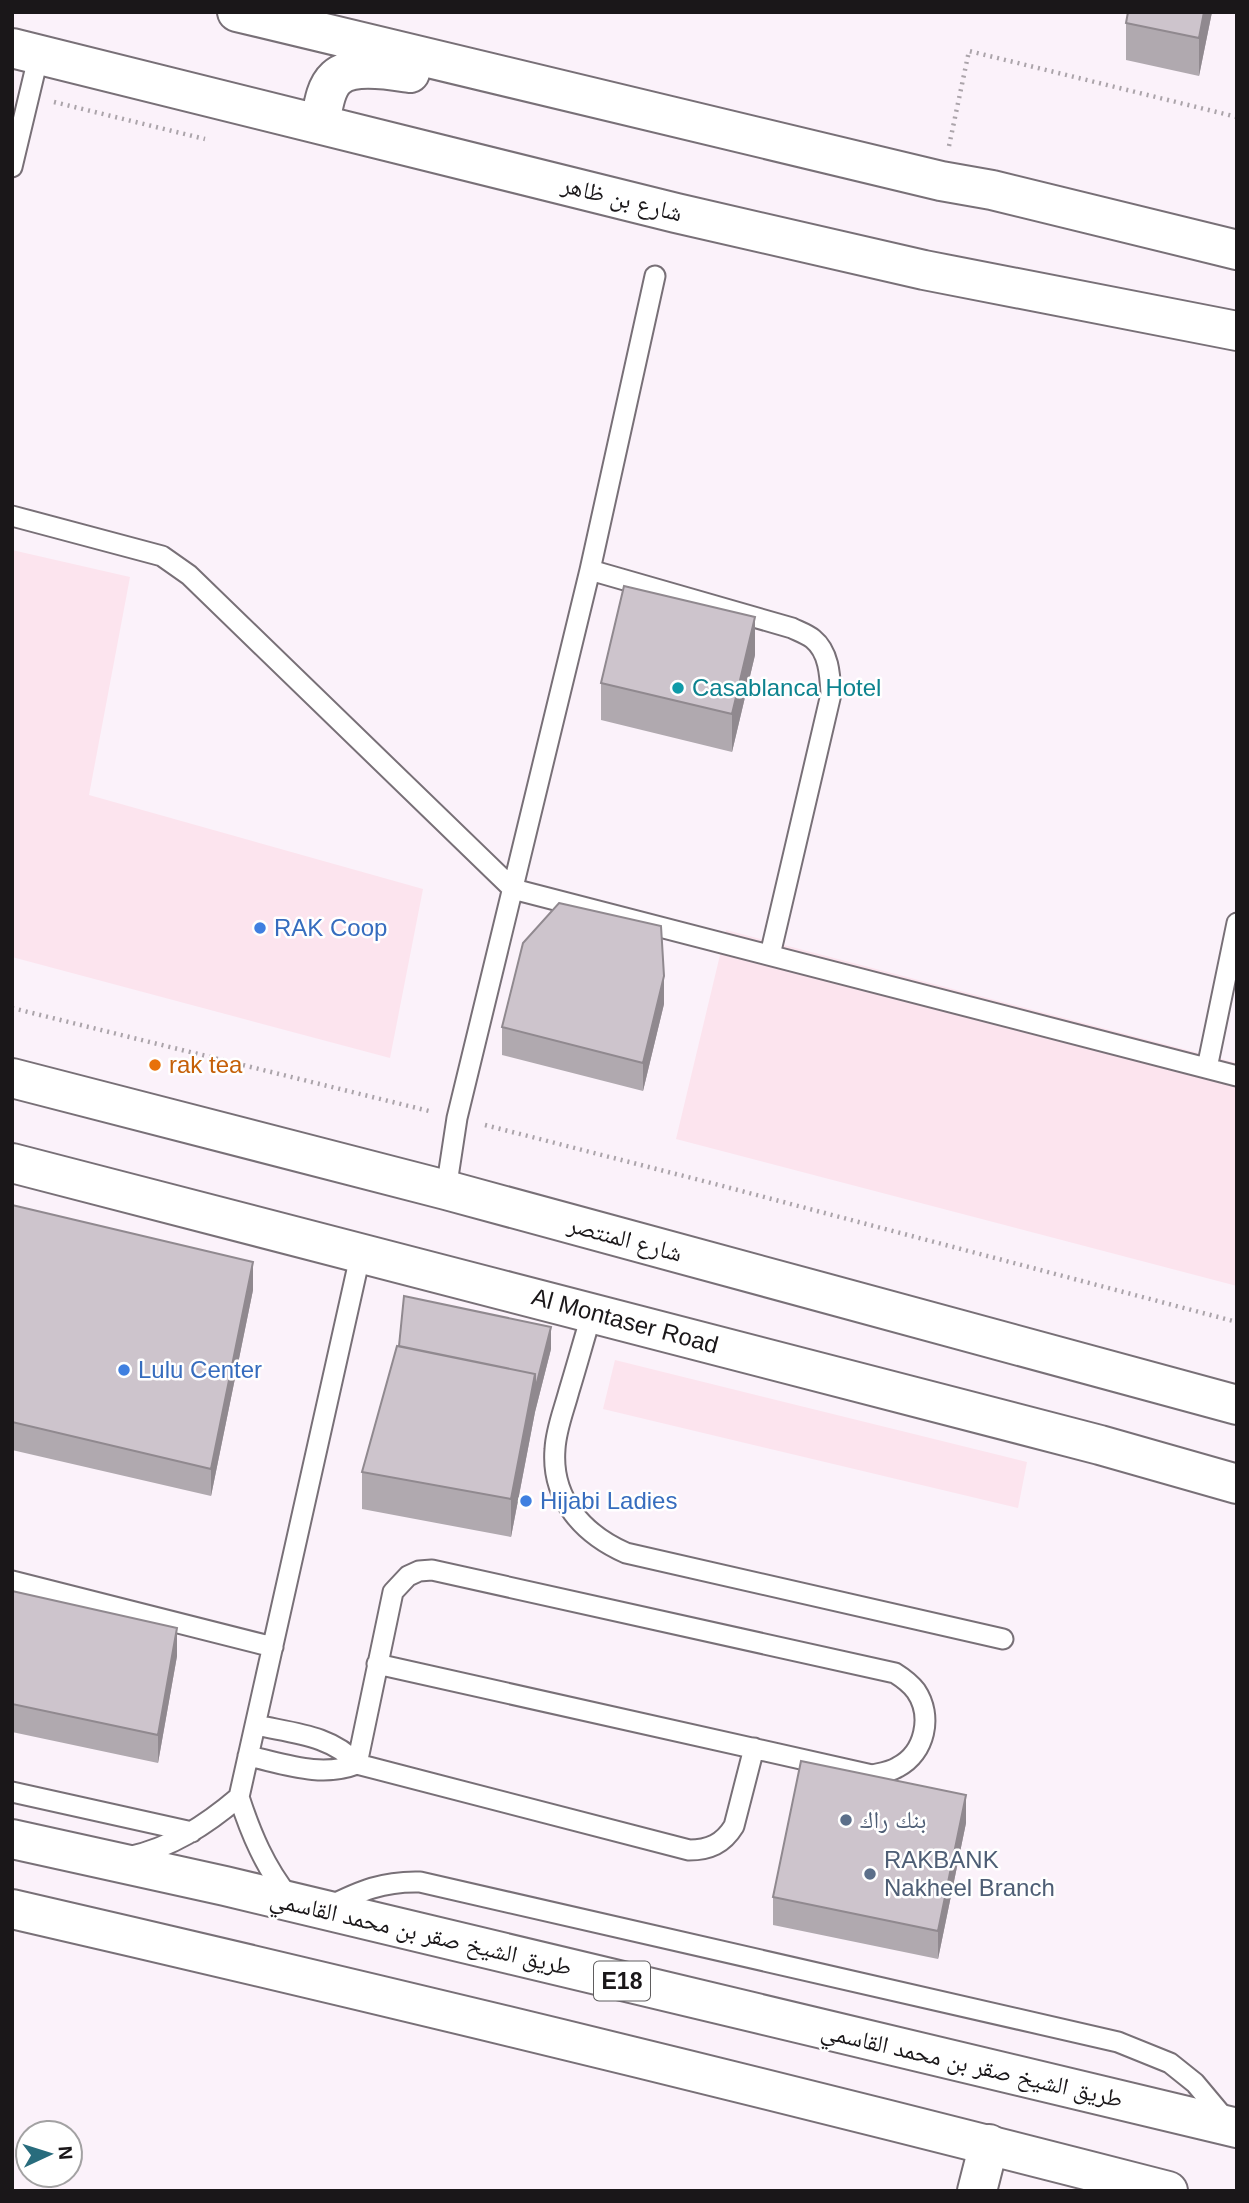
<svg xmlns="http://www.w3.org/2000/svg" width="1249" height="2203" viewBox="0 0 1249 2203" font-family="Arial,'Noto Naskh Arabic',sans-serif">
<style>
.commercial{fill:#fce4ee}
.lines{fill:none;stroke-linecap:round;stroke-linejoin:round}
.service-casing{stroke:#787077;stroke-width:23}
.minor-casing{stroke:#787077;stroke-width:42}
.tertiary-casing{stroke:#787077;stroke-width:42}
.primary-casing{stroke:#787077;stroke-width:42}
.trunk-casing{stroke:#787077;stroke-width:42}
.path{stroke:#aba4aa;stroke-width:4.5;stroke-dasharray:2 5;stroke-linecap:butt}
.service{stroke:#fff;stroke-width:19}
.minor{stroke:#fff;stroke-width:38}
.tertiary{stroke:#fff;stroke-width:38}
.primary{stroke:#fff;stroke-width:38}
.trunk{stroke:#fff;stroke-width:38}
.wall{fill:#b0a9af}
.shaded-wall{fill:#90898f}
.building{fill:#cdc4cc;stroke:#90898f;stroke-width:2}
.culture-dot{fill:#0f9aa8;stroke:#fff;stroke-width:2.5}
.shop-dot{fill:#3f7fe0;stroke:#fff;stroke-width:2.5}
.food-dot{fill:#e8710a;stroke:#fff;stroke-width:2.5}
.service-dot{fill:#5c6f8a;stroke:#fff;stroke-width:2.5}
.labels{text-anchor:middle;stroke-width:5;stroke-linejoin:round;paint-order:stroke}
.shield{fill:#fff;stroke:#5f5d5e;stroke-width:2}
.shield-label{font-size:23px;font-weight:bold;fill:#1a1719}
.street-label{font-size:24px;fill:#1a1719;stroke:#fff}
.culture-label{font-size:24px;fill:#0d838f;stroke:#fff;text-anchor:start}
.shop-label{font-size:24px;fill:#366cbe;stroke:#fff;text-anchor:start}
.food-label{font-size:24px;fill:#c56008;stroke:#fff;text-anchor:start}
.service-label{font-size:24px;fill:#4e5e75;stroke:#fff;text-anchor:start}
</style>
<rect width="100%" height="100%" fill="#fbf2fa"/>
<path class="commercial" d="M12,550L130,577L89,795L423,889L390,1058L12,957Z
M726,930L1237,1063V1286L676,1139Z
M615,1360L1027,1462L1018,1508L603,1409Z"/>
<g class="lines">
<g class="service-casing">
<path id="service" d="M12,167L39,54
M12,516L162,556L189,575L513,889L1237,1076
M590,570L792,628C798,631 807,634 813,639C829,652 830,675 831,694L770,955
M1207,1068L1237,923
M446,1190L457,1118L590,570L655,276
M592,1313C584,1339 577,1365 569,1391C564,1410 556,1429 555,1449C551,1499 583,1534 626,1553L1003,1639
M12,1581L273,1647
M256,1725C291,1733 332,1735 357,1764L689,1850C709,1850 723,1844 734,1826L754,1748
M248,1756C285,1764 321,1778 357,1764
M357,1764L393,1592L408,1576L419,1571L432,1570L895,1673C903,1678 910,1683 916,1691C933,1716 925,1753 898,1767C890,1772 881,1773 872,1775L377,1664
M12,1792L192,1832
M128,1857C171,1848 206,1825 239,1797
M289,1897C265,1867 251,1834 239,1797L361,1252
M328,1907C360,1891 383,1881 420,1882L1118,2042L1170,2063L1195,2083L1226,2120"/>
</g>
<g class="minor-casing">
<path id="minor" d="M977,2191L989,2144"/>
</g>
<g class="tertiary-casing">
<path id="tertiary" d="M237,12L941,181L992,190L1237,250
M12,48L676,213L924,270L1237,331
M320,124C323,110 324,89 336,78C352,63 390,70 410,73"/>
</g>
<g class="primary-casing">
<path id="primary" d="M12,1078L446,1190L1237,1405
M12,1163L1100,1445L1237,1484"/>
</g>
<g class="trunk-casing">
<path id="trunk" d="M12,1839L225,1886L1237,2128
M12,1909C398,1998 784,2092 1168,2191"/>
</g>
<path class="path" d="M54,102L205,139
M949,146L969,51L1237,117
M12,1008L429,1111
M485,1125L715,1184L1237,1322"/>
<use href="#service" class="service"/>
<use href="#minor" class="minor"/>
<use href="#tertiary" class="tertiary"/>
<use href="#primary" class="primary"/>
<use href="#trunk" class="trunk"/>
</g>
<path class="wall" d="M1128,12H1212L1199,76L1126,60V23Z
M755,655L732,752L601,720V683Z
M664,1004L643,1091L502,1055V1027Z
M12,1205L253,1290L211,1496L12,1450Z
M551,1349L535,1412L511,1537L362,1509V1472Z
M12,1591L177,1656L158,1763L12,1732Z
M966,1823L938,1959L773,1925V1897Z"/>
<path class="shaded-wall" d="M1204,12H1212L1199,76V38Z
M755,617V655L732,752V714Z
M664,976V1004L643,1091V1063Z
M253,1262V1290L211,1496V1469Z
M551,1327V1349L535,1412L511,1537V1499L535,1374Z
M177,1628V1656L158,1763V1735Z
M966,1795V1823L938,1959V1931Z"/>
<path class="building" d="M1128,12H1204L1199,38L1126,23Z
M624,586L755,617L732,714L601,683Z
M559,903L661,926L664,976L643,1063L502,1027L523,943Z
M12,1205L253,1262L211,1469L12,1422Z
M404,1296L551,1327L535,1390V1374L399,1346Z
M397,1346L535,1374L511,1499L362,1472Z
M12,1591L177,1628L158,1735L12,1704Z
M801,1761L966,1795L938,1931L773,1897Z"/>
<circle class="culture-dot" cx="678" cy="688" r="7"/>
<g class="shop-dot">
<circle cx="260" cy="928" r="7"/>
<circle cx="124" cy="1370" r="7"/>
<circle cx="526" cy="1501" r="7"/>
</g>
<circle class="food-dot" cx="155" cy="1065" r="7"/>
<g class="service-dot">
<circle cx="846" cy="1820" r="7"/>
<circle cx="870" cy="1874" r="7"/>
</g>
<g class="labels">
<rect class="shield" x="594" y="1961.5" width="56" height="39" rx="5"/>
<g class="shield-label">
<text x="622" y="1989">E18</text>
</g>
<g class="street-label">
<text transform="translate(622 199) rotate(14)" y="8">شارع بن ظاهر</text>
<text transform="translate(625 1239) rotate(15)" y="8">شارع المنتصر</text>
<text transform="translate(625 1321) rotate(15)" y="8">Al Montaser Road</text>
<text transform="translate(421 1933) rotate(13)" y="8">طريق الشيخ صقر بن محمد القاسمي</text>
<text transform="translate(972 2065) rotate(13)" y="8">طريق الشيخ صقر بن محمد القاسمي</text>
</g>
<g class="culture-label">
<text x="692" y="696">Casablanca Hotel</text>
</g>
<g class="shop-label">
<text x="274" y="936">RAK Coop</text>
<text x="138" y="1378">Lulu Center</text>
<text x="540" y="1509">Hijabi Ladies</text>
</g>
<g class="food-label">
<text x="169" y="1073">rak tea</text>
</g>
<g class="service-label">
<text x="860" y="1828">بنك راك</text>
<text x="884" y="1868">RAKBANK<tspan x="884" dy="28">Nakheel Branch</tspan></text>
</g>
</g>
<rect width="1249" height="2203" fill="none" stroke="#1a1719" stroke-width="28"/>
<g transform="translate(49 2154) rotate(86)"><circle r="33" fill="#ffffff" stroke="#a3a2a3" stroke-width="2"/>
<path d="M0-5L12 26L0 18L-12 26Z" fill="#286c7d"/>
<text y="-10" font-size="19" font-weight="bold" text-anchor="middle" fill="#1a1719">N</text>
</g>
</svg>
